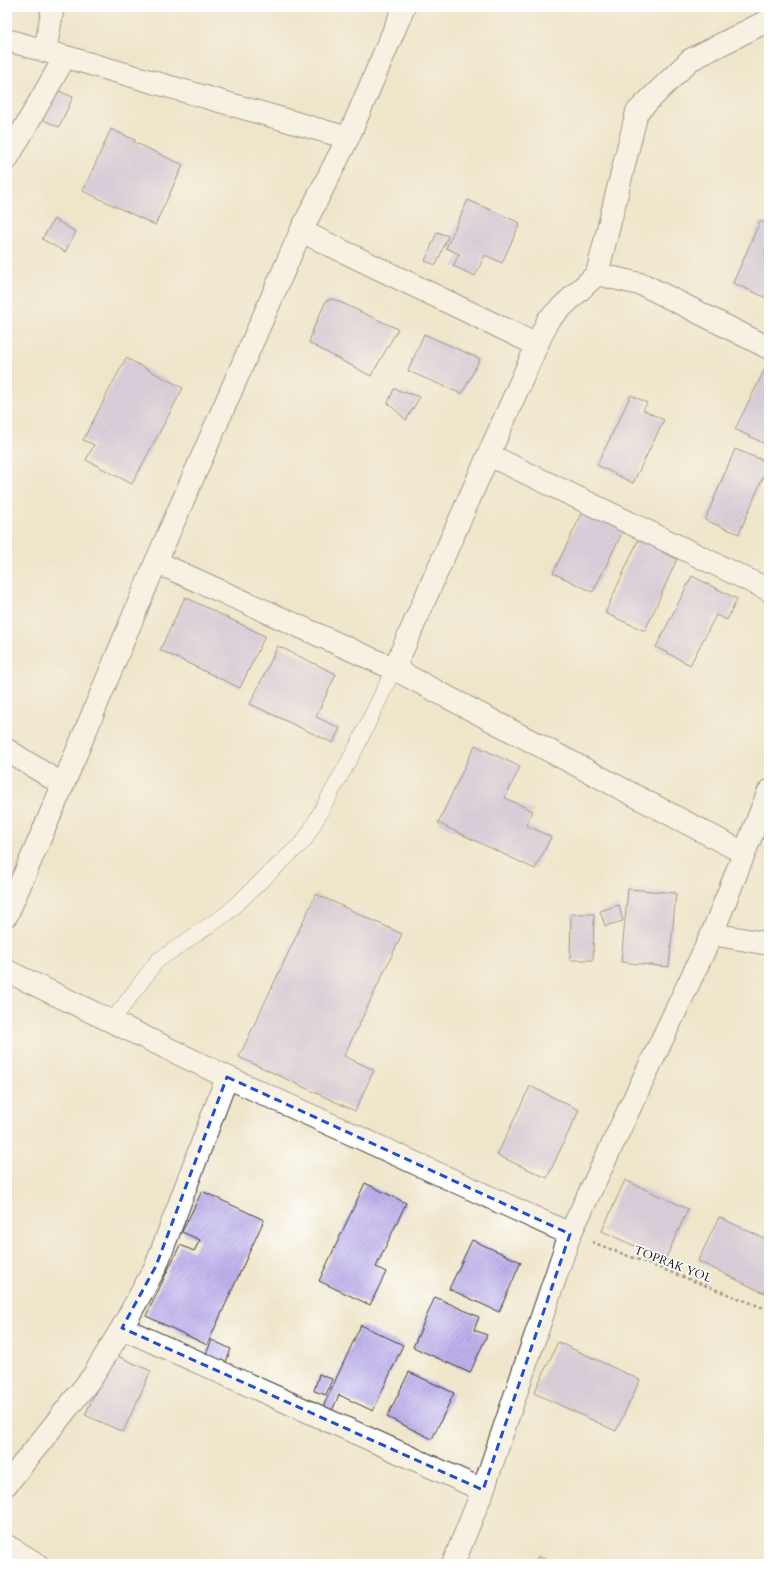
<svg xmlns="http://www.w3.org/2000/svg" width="776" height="1571" viewBox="0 0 776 1571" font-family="Cardo,serif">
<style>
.building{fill:url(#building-hatch)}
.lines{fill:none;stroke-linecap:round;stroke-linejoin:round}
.lane-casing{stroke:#3c3a36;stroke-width:16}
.street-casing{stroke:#3c3a36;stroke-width:24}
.secondary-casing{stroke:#3c3a36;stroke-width:24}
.path{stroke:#3c3a36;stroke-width:2.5;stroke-dasharray:3 3;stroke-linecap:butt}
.lane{stroke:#fff;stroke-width:15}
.street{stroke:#fff;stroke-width:22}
.secondary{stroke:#fff;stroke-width:22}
.marked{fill:none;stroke:#1d4ed8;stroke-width:3;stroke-dasharray:8 5;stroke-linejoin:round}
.labels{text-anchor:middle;stroke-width:3;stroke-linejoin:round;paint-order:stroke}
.street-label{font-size:12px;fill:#1c1c1c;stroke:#fff}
</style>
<defs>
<pattern id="building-hatch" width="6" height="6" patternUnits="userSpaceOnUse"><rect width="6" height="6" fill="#beb1eb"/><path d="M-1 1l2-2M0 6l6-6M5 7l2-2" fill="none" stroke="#a398c9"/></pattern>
</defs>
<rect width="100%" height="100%" fill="#fff"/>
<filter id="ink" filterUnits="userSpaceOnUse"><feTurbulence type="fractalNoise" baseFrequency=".025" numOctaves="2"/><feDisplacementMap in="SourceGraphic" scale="8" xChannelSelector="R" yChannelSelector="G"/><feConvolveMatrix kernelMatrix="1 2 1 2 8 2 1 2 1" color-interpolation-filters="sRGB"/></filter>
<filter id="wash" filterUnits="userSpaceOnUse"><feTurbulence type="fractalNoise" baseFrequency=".012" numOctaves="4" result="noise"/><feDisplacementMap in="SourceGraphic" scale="16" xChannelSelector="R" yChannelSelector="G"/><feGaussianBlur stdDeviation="0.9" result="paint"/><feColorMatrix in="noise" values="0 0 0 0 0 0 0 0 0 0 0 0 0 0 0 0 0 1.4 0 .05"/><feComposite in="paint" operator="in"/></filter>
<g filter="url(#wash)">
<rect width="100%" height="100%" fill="#efe6cb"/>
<g id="blocks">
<path class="building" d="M52,88L73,97L59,127L39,118Z
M111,129L135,140L134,142L183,165L155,225L83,191Z
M468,200L520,223L502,263L485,255L475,276L453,266L459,254L446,248Z
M54,219L76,232L65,252L42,239Z
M760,221L769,224V299L733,283Z
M437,232L448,236L436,265L425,261Z
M333,299L398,329L371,376L309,343L313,329L326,301Z
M424,334L480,359L462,394L408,371Z
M126,358L183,388L132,484L86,460L94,445L83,440Z
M769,361V446L735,429Z
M394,389L420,397L406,420L388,403Z
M631,395L647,403L643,410L664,420L633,483L597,465Z
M735,449L769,463L739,534L705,520Z
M585,507L625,527L593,592L553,573Z
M641,534L665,545L662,552L677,559L645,631L605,613Z
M692,576L737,599L727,620L716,615L690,665L656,647Z
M185,597L265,636L240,688L160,650Z
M278,646L336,674L316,717L340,728L333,743L250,704Z
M475,745L520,767L505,798L533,811L526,825L551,837L535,869L438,823Z
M628,889L676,893L669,967L621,962Z
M316,894L402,934L344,1056L374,1070L355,1111L239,1057Z
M619,905L623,921L605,926L600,911Z
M571,914H594L593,960H570Z
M530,1086L579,1110L547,1178L497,1155Z
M625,1180L688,1209L665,1260L602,1231Z
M365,1183L406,1203L376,1267L386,1272L370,1305L319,1281Z
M202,1191L264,1220L207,1345L146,1316L180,1245L194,1251L200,1240L182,1232Z
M719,1217L769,1241V1282L764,1293L698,1261Z
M472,1240L521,1262L499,1312L449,1289Z
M435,1297L479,1317L474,1330L487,1335L470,1373L413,1347Z
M361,1325L403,1345L373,1411L339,1395L331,1413L322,1409Z
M212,1340L231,1349L224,1367L204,1358Z
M558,1342L640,1380L616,1431L534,1393Z
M113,1354L151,1371L123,1432L85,1415Z
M409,1372L454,1393L432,1439L387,1417Z
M319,1374L332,1379L326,1395L314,1391Z
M538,1556L555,1564H535Z"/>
</g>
</g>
<g filter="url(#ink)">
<use href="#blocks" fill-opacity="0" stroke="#3c3a36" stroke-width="1"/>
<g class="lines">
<g class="lane-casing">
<path id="lane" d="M112,1021L157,961L226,914L305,840L356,748L394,669"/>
</g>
<g class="street-casing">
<path id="street" d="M7,40L348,138
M45,51L53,7
M7,159L65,57
M301,231L537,345
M597,274L637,112L690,60L769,20
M489,455L769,590
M156,562L394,669L744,853
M394,669L548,320L597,274L644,285L769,348
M7,750L63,785
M7,915L63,785L156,562L301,231L348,138L404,7
M712,934L769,944
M7,971L227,1077L570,1234
M122,1328L483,1490
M7,1484L93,1376L122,1328L156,1266L227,1077
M453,1564L483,1490L570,1234L712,934L769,791"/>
</g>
<g class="secondary-casing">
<path id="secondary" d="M7,1546L37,1564"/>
</g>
<path class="path" d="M592,1242L769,1310"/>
<use href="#lane" class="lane"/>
<use href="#street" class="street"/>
<use href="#secondary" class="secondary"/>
</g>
</g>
<path d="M0 0H776V1571H0ZM227,1077L570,1234L483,1490L122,1328L156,1266Z" fill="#efe6cb" fill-opacity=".55" fill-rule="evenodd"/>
<path class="marked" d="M227,1077L570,1234L483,1490L122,1328L156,1266Z"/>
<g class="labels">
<g class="street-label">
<text transform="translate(673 1264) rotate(21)" y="4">TOPRAK YOL</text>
</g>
</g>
<rect width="776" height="1571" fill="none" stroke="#fff" stroke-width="24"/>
</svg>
